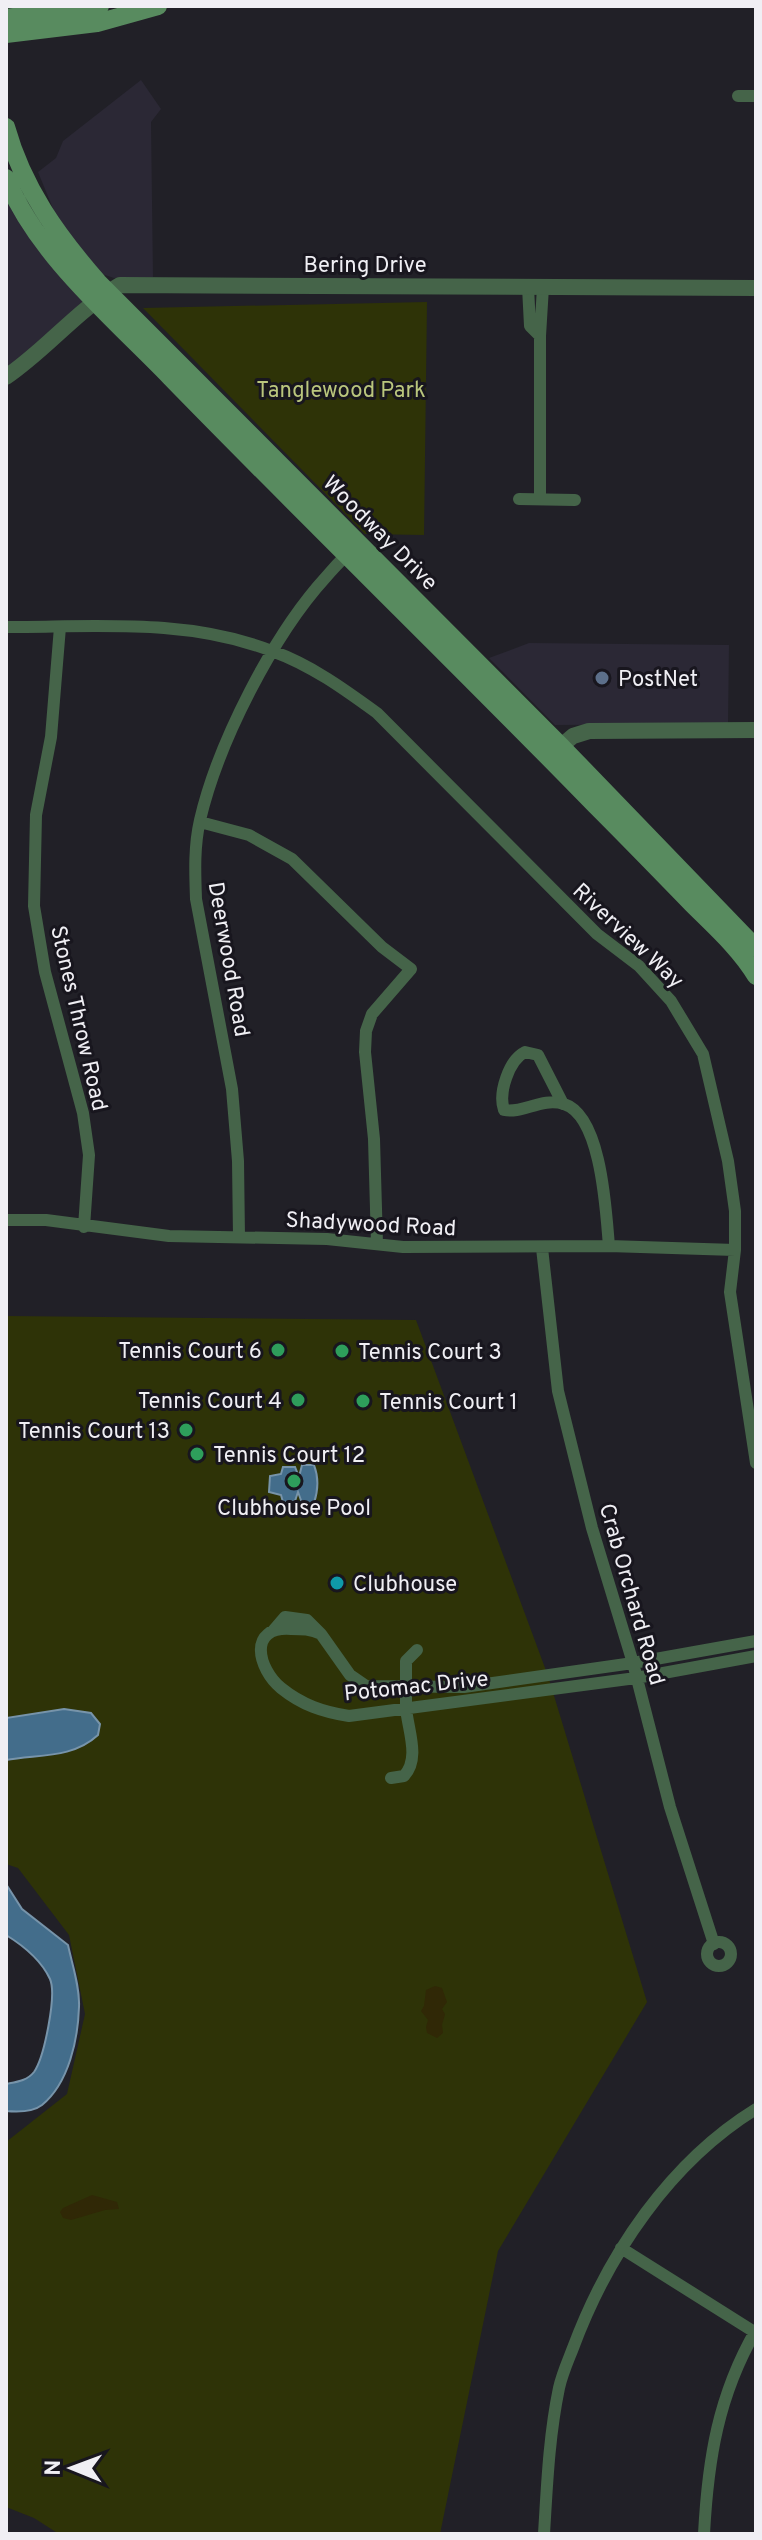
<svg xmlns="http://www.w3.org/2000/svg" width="762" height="2540" viewBox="0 0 762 2540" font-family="Overpass,sans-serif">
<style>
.built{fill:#2b2835}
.green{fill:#2e3307}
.sand{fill:#302806}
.water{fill:#436d8b;stroke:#7794aa;stroke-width:2}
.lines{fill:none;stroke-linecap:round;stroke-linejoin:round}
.minor{stroke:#456449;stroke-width:12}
.tertiary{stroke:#456449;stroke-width:16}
.secondary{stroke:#588b5f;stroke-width:18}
.service-dot{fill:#5c6f8a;stroke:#18161e;stroke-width:3}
.leisure-dot{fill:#2e9e5b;stroke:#18161e;stroke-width:3}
.culture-dot{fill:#0f9aa8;stroke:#18161e;stroke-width:3}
.labels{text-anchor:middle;stroke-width:6;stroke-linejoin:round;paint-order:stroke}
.street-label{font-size:22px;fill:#f0eff4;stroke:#18161e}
.park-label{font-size:22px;fill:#bac67d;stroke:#18161e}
.poi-label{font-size:22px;fill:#f0eff4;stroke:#18161e;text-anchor:start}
</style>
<rect width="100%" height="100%" fill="#212027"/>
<path class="built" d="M141,80L161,109L151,122L153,277L114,278L96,272L61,228L38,172L56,158L63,141Z
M6,185L89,297L6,369Z
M529,643L729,645L728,724L555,725L489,658Z"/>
<path class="green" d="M427,302L424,535L365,534L143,308Z
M6,1316L416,1320L548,1676L647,2002L498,2251L440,2534H59L34,2518L6,2507V2142L67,2094L85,2014L69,1935L18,1868L6,1864Z"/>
<path class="sand" d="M435,1986L442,1988L447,2002L442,2009L445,2014L442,2025L443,2033L437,2038L427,2033L426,2027L428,2020L421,2011L424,2006L426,1990Z
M92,2195L117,2202L119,2209L105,2210L71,2220L63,2218L60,2212L63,2208Z"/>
<path class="water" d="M302,1465H314C319,1478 318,1491 314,1503H302L298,1492L295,1501L283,1502L281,1495L269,1492L270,1476L281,1474L283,1467H295L299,1477Z
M64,1709L91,1713L100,1724L98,1735C72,1759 38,1754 6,1760V1718Z
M6,1884L22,1909L68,1945C72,1964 80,1987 79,2007C78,2039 69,2083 42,2105C33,2112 17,2112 6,2111V2084C16,2082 27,2081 34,2072C44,2058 57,1995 50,1979C41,1960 24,1946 6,1935Z"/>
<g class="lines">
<path class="minor" d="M738,96H756
M528,287L530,326L540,336
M519,499L575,500
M540,499V336L543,287
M6,627C95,627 187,618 272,651C311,665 344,689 377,713L597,934L639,966L671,1001L703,1054L728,1161L735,1211V1250L730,1292L756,1463
M60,627L51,737L36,815L34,906L45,972L83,1113L89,1155L84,1227
M200,822L249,835L292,859L382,947L411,969L372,1014L366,1031L365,1052L374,1139L377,1244
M563,1104L538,1055L525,1052C509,1060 498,1093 504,1110C522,1114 542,1097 564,1104C602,1116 606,1213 609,1246
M6,1220H46L169,1236L327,1239L403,1247L609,1246L735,1250
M239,1237L238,1161L232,1089L196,899C195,872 194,846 200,820C218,743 273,635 326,577C334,568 342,558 352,551
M542,1248L558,1391L592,1528L633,1663L670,1807L714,1944
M273,1631L285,1617L307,1620L321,1634L350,1675L366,1686L464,1687L633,1663L756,1641
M321,1634C311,1629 302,1629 291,1629C247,1626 258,1669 281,1688C302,1705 323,1712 349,1716L636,1678L756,1656
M391,1778L404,1776C421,1758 407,1728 406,1707C406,1692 406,1676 406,1661L417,1650
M707 1954a12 12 0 1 1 24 0a12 12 0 1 1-24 0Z
M621,2248L756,2333
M544,2534C547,2485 549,2436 559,2388C562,2374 568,2361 573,2348C608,2254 670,2162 756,2109
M704,2534C708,2459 718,2396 756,2330"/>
<path class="tertiary" d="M6,377C47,349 77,310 120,285L756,288
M553,753L573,736L589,731L756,730"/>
<path class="secondary" d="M6,18L100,6
M6,34L97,23L158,6
M6,127C23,188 57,235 98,282L561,746L756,948
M6,178C38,256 112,317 170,377C310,521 455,661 595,805C628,838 660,871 692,904C714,926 740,949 756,976"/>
</g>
<circle class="service-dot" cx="602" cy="678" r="8"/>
<g class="leisure-dot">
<circle cx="278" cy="1350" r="8"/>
<circle cx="342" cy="1351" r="8"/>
<circle cx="298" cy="1400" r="8"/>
<circle cx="363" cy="1401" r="8"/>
<circle cx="186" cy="1430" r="8"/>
<circle cx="197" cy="1454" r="8"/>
<circle cx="294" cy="1481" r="8"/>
</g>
<circle class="culture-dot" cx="337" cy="1583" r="8"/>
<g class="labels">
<g class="street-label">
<text x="365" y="272">Bering Drive</text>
<text transform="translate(381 532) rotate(45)" y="8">Woodway Drive</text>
<text transform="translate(629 935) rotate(43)" y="8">Riverview Way</text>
<text transform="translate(230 959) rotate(80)" y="8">Deerwood Road</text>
<text transform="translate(80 1018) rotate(77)" y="8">Stones Throw Road</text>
<text transform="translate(371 1223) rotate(3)" y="8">Shadywood Road</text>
<text transform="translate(633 1594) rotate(74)" y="8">Crab Orchard Road</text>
<text transform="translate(416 1685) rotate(-6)" y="8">Potomac Drive</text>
</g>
<g class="park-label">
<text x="341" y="397">Tanglewood Park</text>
</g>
<g class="poi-label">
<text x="618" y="686">PostNet</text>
<text x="262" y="1358" text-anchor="end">Tennis Court 6</text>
<text x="358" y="1359">Tennis Court 3</text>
<text x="282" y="1408" text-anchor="end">Tennis Court 4</text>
<text x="379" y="1409">Tennis Court 1</text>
<text x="170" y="1438" text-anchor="end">Tennis Court 13</text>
<text x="213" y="1462">Tennis Court 12</text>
<text x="294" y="1515" text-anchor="middle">Clubhouse Pool</text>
<text x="353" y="1591">Clubhouse</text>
</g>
</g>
<rect width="762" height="2540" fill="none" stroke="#f0eff4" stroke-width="16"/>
<g transform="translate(72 2468) rotate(271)" stroke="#18161e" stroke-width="6" paint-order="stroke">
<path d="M0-6L14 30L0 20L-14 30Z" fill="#f0eff4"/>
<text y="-12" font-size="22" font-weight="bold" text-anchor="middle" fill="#f0eff4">N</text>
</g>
</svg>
